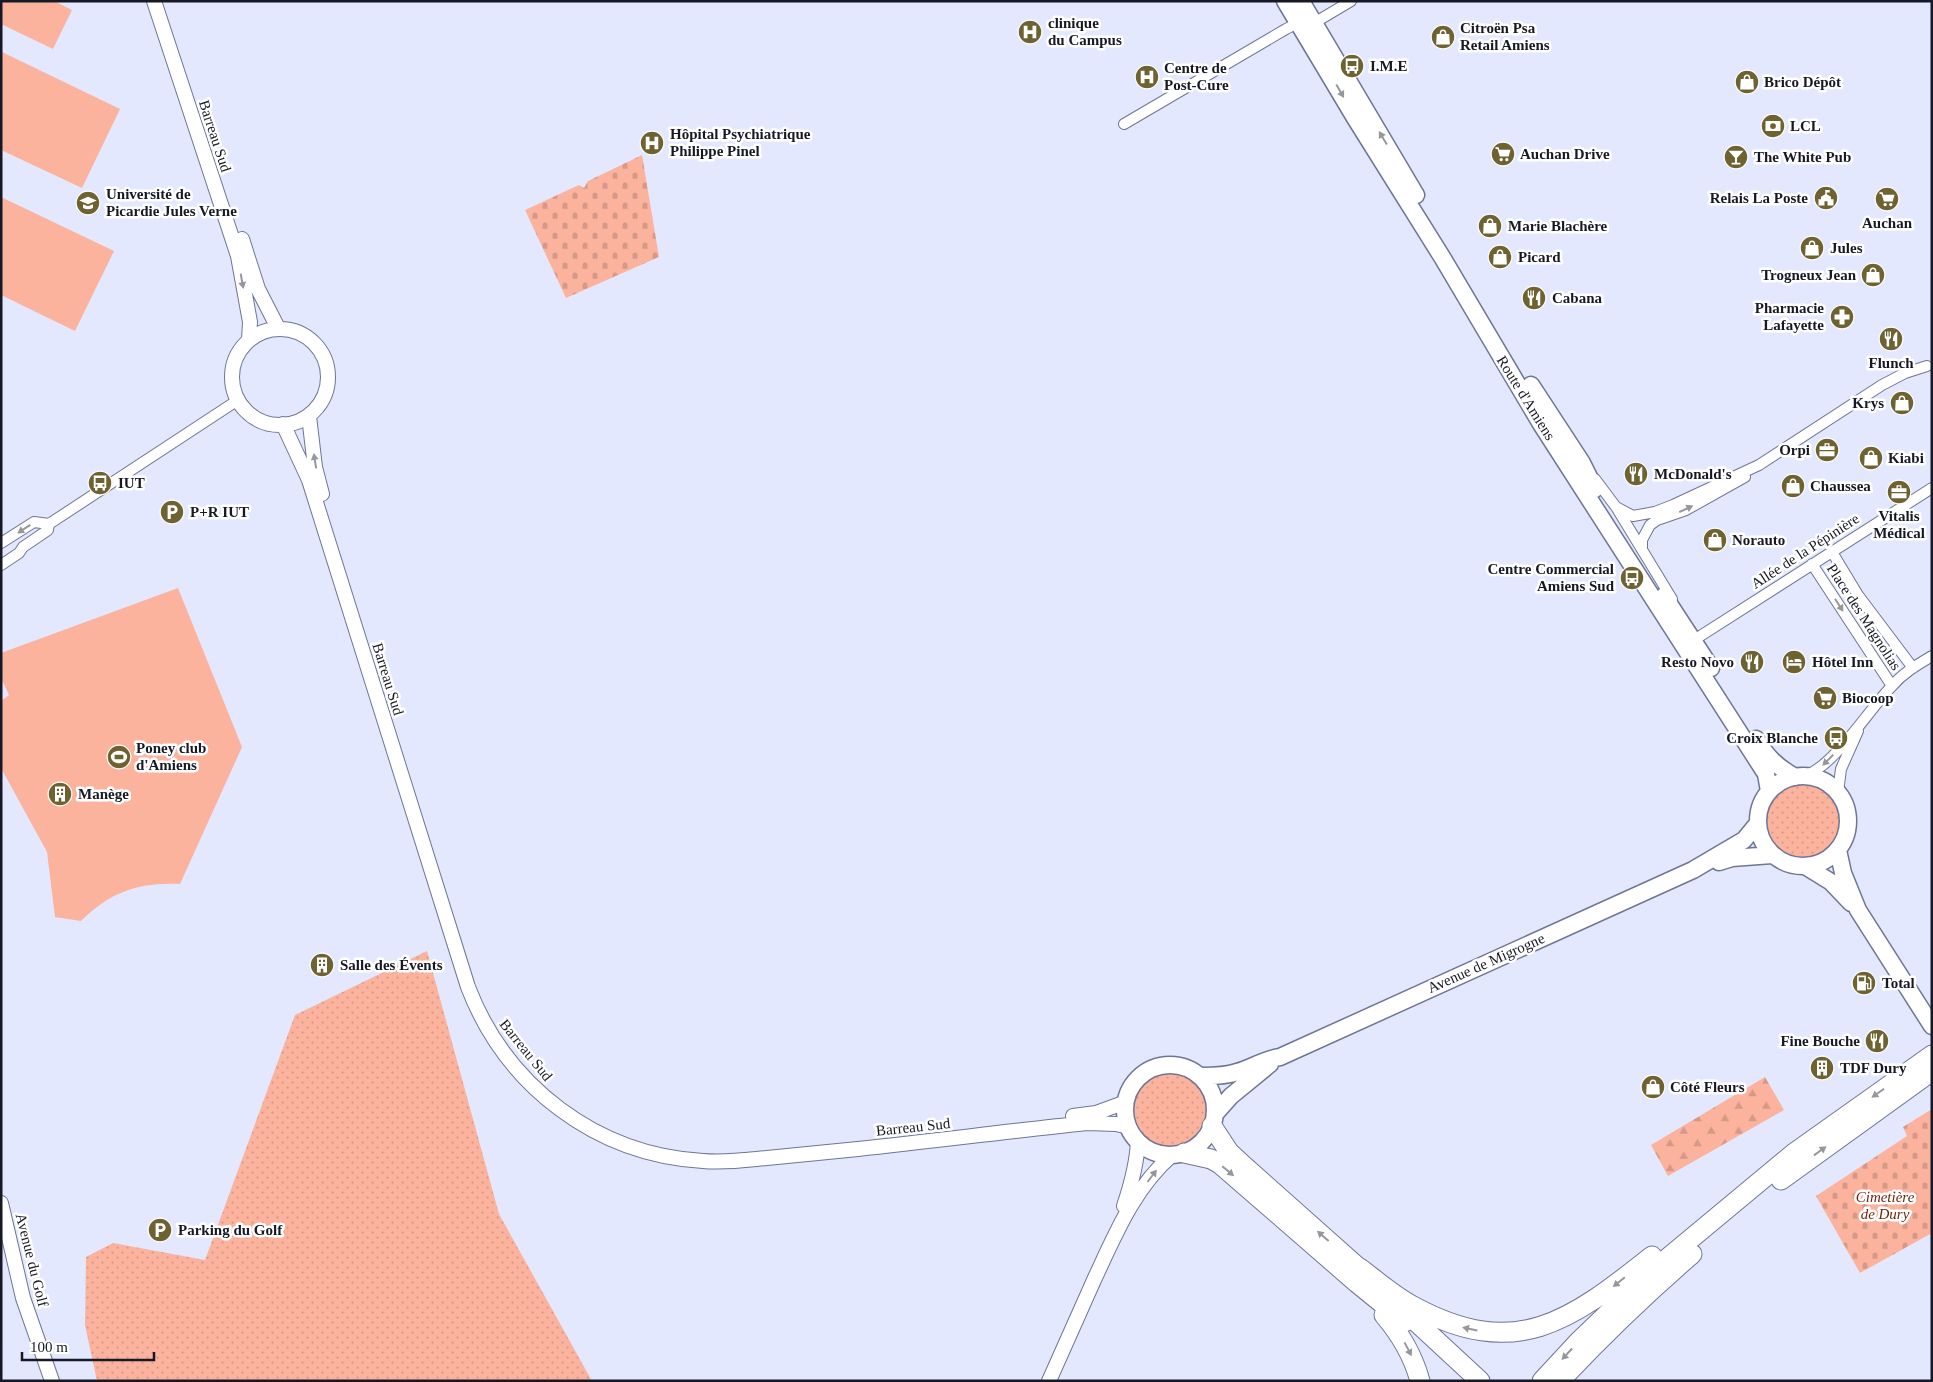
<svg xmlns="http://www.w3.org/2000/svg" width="1933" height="1382" viewBox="0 0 1933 1382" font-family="'Times New Roman',serif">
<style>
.grass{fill:url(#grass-dots)}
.forest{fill:url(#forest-firs)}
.cemetery{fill:url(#cemetery-stones)}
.green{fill:#fcb39d}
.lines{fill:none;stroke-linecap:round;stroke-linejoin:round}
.street-casing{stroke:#6f7596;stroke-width:12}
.secondary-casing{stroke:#6f7596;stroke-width:16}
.primary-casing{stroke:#6f7596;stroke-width:19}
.highway-casing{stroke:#6f7596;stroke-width:21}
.street{stroke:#fff;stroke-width:10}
.secondary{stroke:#fff;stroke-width:14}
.primary{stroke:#fff;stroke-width:16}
.highway{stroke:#fff;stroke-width:19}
.oneway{fill:#96979d}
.labels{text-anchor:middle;stroke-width:5;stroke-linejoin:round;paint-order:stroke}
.poi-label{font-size:15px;font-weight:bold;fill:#161825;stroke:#fff;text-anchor:start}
.street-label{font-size:15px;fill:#161825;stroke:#fff}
.park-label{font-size:15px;font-style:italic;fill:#70260e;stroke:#fff}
</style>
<defs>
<pattern id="grass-dots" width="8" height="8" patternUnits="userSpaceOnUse" patternTransform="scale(1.25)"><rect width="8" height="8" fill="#fcb39d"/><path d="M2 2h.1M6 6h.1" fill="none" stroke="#d79987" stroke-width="1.8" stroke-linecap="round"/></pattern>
<pattern id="forest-firs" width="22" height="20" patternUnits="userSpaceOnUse" patternTransform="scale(1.25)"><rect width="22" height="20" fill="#fcb39d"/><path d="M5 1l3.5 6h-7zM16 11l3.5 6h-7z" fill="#d79987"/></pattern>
<pattern id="cemetery-stones" width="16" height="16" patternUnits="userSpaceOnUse" patternTransform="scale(1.25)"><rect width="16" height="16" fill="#fcb39d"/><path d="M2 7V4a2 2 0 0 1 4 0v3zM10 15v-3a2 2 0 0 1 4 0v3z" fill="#d79987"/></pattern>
</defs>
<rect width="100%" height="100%" fill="#e3e8fe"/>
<path class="grass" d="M1765 821a38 38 0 1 1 76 0a38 38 0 1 1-76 0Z
M427,951L499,1214L592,1381H97L85,1325L86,1257L113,1243L205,1260L295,1015Z
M1134 1110a37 37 0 1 1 74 0a37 37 0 1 1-74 0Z"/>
<path class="forest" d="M1765,1077L1784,1110L1668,1176L1651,1145Z"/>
<path class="cemetery" d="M642,155L659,257L566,298L525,210L579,185L584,188L588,181Z
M1932,1109V1233L1860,1273L1816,1196L1907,1136L1903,1127Z"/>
<path class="green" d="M1,1H54L72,10L53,49L1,24Z
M2,52L120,109L82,188L1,150Z
M1,197L114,251L75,331L1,295Z
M178,588L242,747L180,884C139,882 110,892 81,921L55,917L47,852L1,768V701L9,695L1,678V653Z"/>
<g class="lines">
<g class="street-casing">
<path id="street" d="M1124,124L1286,29L1298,23H1314L1351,1
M1595,479L1616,507L1672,599
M1616,507L1633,516L1655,512L1673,505L1759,465L1882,385L1905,373L1927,366
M1,543L34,522L49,524
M1642,549V540L1650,525L1657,520L1686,510L1745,477
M1832,552L1858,595L1913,668
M1812,564L1892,686
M1,565L19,553L23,547L48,530L49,524L238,400
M1694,640L1932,488
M1804,776C1834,767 1869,709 1892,686C1903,673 1917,665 1932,656
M1838,792L1841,769L1858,731"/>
</g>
<g class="secondary-casing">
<path id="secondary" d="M154,1L238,256L250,322L249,340
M242,239L258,289L278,328
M232 377a48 48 0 1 1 96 0a48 48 0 1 1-96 0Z
M309,416L315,467L322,494
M283,424L309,480L468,987C506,1086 596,1155 703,1161C725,1163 746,1160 767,1158C797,1155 828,1152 858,1149C934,1141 1010,1131 1087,1123L1116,1124L1129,1127
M1073,1116L1096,1113L1126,1102
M1,1203L23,1298L52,1381
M1124,1206C1131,1185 1137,1164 1138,1141
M1049,1381C1064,1347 1079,1313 1094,1280C1115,1235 1134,1188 1172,1155"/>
</g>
<g class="primary-casing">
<path id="primary" d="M1285,1L1355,118L1442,257L1541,424L1766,774L1769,791
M1301,1L1416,195
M1531,385L1582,463L1595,489
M1664,596L1711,668
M1756,739C1767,757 1776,766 1795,777
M1758 821a45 45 0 1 1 90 0a45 45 0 1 1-90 0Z
M1838,850L1843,873L1858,910L1932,1026
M1719,862L1732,858L1772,855
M1805,866L1831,882L1851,903
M1125 1110a45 45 0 1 1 90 0a45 45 0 1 1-90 0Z
M1201,1076C1213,1076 1226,1076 1237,1072C1252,1068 1264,1059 1280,1057L1693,870L1744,840L1758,823
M1215,1114L1231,1096L1270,1064"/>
</g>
<g class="highway-casing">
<path id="highway" d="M1212,1126L1229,1152L1243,1165L1369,1277
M1184,1153L1211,1159L1220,1164L1357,1283L1405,1322
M1781,1180L1932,1071
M1360,1268C1377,1281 1394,1296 1413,1306C1516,1362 1570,1321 1652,1256
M1398,1305L1480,1381
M1384,1315C1401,1335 1413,1355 1420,1381
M1542,1381L1580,1340L1652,1271L1794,1153L1932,1055
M1560,1381C1602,1336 1646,1294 1692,1254"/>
</g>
<use href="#street" class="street"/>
<use href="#secondary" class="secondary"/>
<use href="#primary" class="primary"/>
<use href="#highway" class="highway"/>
</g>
<defs><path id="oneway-solid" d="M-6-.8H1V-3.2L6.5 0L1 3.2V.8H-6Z" transform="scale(1.25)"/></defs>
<g class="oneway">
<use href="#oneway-solid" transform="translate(1340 91) rotate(60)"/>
<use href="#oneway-solid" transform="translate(1383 138) rotate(-121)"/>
<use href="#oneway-solid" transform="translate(242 281) rotate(80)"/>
<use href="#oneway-solid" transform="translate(315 461) rotate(-99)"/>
<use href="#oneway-solid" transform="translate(1686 509) rotate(-25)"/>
<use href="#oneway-solid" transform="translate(24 529) rotate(147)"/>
<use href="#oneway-solid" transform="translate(1839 605) rotate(57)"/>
<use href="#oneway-solid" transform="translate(1828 760) rotate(135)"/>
<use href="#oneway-solid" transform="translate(1878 1093) rotate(145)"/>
<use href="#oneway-solid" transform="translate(1820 1151) rotate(-36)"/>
<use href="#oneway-solid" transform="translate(1228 1171) rotate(40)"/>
<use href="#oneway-solid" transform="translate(1152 1176) rotate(-53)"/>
<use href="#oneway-solid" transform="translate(1323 1236) rotate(-139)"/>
<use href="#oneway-solid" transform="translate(1619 1282) rotate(141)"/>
<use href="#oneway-solid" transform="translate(1470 1329) rotate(-168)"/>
<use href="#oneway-solid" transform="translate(1408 1349) rotate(62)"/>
<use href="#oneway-solid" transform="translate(1567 1354) rotate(133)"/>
</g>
<defs>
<g id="hospital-disc" transform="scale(1.25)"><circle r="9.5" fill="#6e6330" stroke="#fff"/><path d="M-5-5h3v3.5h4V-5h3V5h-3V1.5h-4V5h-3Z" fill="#fff"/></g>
<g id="shop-disc" transform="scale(1.25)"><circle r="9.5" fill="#6e6330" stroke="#fff"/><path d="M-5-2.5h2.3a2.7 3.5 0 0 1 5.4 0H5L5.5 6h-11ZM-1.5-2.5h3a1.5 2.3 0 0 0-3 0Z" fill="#fff"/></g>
<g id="bus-disc" transform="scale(1.25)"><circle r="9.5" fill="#6e6330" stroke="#fff"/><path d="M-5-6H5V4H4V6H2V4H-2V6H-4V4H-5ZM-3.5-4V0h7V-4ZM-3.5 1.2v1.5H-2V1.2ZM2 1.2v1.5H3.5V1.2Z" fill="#fff"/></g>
<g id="bank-disc" transform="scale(1.25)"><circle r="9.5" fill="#6e6330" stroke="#fff"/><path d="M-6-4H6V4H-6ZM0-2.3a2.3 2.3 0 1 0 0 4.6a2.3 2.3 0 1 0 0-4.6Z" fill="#fff"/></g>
<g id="supermarket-disc" transform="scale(1.25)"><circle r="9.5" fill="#6e6330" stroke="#fff"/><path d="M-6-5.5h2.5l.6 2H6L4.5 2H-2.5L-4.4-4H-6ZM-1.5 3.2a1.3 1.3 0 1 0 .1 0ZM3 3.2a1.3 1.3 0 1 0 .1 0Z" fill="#fff"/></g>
<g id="bar-disc" transform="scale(1.25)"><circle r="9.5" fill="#6e6330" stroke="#fff"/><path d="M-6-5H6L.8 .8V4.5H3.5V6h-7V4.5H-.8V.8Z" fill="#fff"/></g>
<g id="civic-disc" transform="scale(1.25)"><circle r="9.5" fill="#6e6330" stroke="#fff"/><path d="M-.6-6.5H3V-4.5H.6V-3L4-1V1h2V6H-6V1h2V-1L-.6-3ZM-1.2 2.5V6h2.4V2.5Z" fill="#fff"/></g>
<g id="university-disc" transform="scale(1.25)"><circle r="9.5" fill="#6e6330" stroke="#fff"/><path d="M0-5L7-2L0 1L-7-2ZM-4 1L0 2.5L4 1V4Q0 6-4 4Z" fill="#fff"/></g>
<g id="restaurant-disc" transform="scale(1.25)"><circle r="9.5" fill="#6e6330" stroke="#fff"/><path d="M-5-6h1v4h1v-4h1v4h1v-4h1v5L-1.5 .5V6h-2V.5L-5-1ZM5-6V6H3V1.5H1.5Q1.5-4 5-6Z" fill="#fff"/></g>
<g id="pharmacy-disc" transform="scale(1.25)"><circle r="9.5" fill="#6e6330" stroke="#fff"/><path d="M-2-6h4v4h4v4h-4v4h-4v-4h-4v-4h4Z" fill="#fff"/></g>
<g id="office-disc" transform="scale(1.25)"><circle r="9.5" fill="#6e6330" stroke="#fff"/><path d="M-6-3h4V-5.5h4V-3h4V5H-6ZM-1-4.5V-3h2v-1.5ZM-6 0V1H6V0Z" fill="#fff"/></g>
<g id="parking-disc" transform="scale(1.25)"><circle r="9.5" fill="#6e6330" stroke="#fff"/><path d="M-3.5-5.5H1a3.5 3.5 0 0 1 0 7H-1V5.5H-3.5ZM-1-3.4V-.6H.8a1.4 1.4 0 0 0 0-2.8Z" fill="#fff"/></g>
<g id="hotel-disc" transform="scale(1.25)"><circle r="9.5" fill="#6e6330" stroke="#fff"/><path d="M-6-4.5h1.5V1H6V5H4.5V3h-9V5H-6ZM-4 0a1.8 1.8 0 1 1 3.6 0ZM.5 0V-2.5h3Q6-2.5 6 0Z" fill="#fff"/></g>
<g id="stadium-disc" transform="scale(1.25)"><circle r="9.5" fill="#6e6330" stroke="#fff"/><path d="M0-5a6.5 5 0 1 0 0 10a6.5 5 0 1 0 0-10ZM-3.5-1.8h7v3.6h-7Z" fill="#fff"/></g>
<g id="building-disc" transform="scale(1.25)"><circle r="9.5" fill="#6e6330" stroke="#fff"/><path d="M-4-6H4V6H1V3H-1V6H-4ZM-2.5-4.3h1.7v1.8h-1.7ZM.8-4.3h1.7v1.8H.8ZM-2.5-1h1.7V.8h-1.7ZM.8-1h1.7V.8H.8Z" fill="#fff"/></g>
<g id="fuel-disc" transform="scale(1.25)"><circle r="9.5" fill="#6e6330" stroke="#fff"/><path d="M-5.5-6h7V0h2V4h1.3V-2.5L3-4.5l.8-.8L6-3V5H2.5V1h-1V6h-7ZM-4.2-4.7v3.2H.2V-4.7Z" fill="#fff"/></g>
</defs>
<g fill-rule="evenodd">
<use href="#hospital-disc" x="1030" y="32"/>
<use href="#shop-disc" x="1443" y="37"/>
<use href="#bus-disc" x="1352" y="66"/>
<use href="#hospital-disc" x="1147" y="77"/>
<use href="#shop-disc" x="1747" y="82"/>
<use href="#bank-disc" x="1773" y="126"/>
<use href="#hospital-disc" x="652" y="143"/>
<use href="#supermarket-disc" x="1503" y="154"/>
<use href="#bar-disc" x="1736" y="157"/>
<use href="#civic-disc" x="1826" y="198"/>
<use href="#supermarket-disc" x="1887" y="199"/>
<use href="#university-disc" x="88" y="203"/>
<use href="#shop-disc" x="1490" y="226"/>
<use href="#shop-disc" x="1812" y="248"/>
<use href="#shop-disc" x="1500" y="257"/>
<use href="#shop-disc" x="1873" y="275"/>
<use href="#restaurant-disc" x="1534" y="298"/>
<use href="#pharmacy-disc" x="1842" y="317"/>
<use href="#restaurant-disc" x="1891" y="339"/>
<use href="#shop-disc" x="1902" y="403"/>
<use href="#office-disc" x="1827" y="450"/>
<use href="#shop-disc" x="1871" y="458"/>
<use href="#restaurant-disc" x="1636" y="474"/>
<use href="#bus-disc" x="100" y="483"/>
<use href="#shop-disc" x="1793" y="486"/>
<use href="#office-disc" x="1899" y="492"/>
<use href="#parking-disc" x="172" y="512"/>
<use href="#shop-disc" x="1715" y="540"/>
<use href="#bus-disc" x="1632" y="578"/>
<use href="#restaurant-disc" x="1752" y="662"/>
<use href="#hotel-disc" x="1794" y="662"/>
<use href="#supermarket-disc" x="1825" y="698"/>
<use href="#bus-disc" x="1836" y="738"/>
<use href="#stadium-disc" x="119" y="757"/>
<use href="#building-disc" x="60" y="794"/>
<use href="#building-disc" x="322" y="965"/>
<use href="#fuel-disc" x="1864" y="983"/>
<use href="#restaurant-disc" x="1877" y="1041"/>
<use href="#building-disc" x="1822" y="1068"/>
<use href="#shop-disc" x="1653" y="1087"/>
<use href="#parking-disc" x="160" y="1230"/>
</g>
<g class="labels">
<g class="poi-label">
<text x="1048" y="28">clinique<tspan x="1048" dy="17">du Campus</tspan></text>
<text x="1460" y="33">Citroën Psa<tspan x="1460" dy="17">Retail Amiens</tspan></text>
<text x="1370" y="71">I.M.E</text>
<text x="1164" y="73">Centre de<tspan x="1164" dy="17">Post-Cure</tspan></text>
<text x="1764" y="87">Brico Dépôt</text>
<text x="1790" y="131">LCL</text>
<text x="670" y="139">Hôpital Psychiatrique<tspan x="670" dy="17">Philippe Pinel</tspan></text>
<text x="1520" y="159">Auchan Drive</text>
<text x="1754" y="162">The White Pub</text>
<text x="106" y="199">Université de<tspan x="106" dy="17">Picardie Jules Verne</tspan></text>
<text x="1808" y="203" text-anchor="end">Relais La Poste</text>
<text x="1887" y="228" text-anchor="middle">Auchan</text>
<text x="1508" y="231">Marie Blachère</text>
<text x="1830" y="253">Jules</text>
<text x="1518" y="262">Picard</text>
<text x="1856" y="280" text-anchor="end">Trogneux Jean</text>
<text x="1552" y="303">Cabana</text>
<text x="1824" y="313" text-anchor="end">Pharmacie<tspan x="1824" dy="17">Lafayette</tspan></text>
<text x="1891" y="368" text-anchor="middle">Flunch</text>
<text x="1884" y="408" text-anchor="end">Krys</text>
<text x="1810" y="455" text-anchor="end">Orpi</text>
<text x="1888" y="463">Kiabi</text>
<text x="1654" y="479">McDonald's</text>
<text x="118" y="488">IUT</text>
<text x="1810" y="491">Chaussea</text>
<text x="190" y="517">P+R IUT</text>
<text x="1899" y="521" text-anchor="middle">Vitalis<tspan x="1899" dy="17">Médical</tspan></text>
<text x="1732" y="545">Norauto</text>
<text x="1614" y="574" text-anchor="end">Centre Commercial<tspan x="1614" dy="17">Amiens Sud</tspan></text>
<text x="1734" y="667" text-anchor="end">Resto Novo</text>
<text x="1812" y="667">Hôtel Inn</text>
<text x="1842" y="703">Biocoop</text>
<text x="1818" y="743" text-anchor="end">Croix Blanche</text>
<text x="136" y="753">Poney club<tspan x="136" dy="17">d'Amiens</tspan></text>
<text x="78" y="799">Manège</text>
<text x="340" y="970">Salle des Évents</text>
<text x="1882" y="988">Total</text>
<text x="1860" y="1046" text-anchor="end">Fine Bouche</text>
<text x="1840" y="1073">TDF Dury</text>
<text x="1670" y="1092">Côté Fleurs</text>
<text x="178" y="1235">Parking du Golf</text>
</g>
<g class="street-label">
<text transform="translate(215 136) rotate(72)" y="5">Barreau Sud</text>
<text transform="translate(1526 398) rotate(58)" y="5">Route d'Amiens</text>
<text transform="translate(1805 551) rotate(-33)" y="5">Allée de la Pépinière</text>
<text transform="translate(1864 617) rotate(57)" y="5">Place des Magnolias</text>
<text transform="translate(388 679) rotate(73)" y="5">Barreau Sud</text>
<text transform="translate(1486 963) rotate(-24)" y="5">Avenue de Migrogne</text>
<text transform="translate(526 1050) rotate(51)" y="5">Barreau Sud</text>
<text transform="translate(913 1127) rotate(-6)" y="5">Barreau Sud</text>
<text transform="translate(32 1260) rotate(76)" y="5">Avenue du Golf</text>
</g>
<g class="park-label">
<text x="1885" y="1202">Cimetière<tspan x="1885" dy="17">de Dury</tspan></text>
</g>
</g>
<rect width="1933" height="1382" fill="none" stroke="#161825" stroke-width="5"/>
<path d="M22 1352v8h132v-8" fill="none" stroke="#161825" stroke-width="2.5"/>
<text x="30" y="1352" font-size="15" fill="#161825" stroke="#ffffff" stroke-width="4" paint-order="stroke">100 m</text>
</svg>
